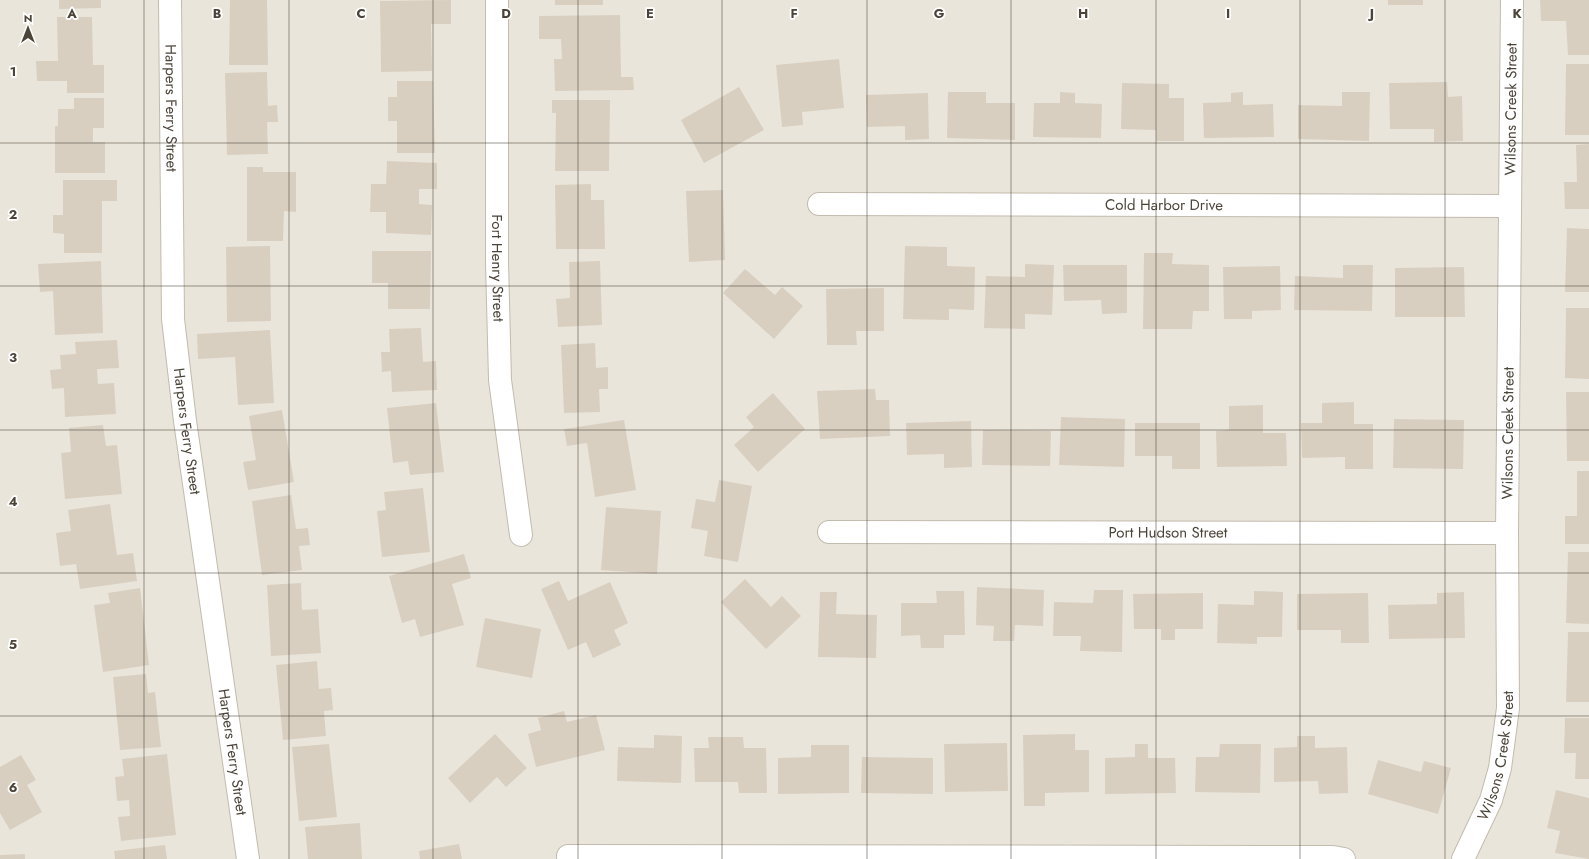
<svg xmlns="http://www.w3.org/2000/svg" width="1589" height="859" viewBox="0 0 1589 859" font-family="Jost,sans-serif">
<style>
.residential{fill:#eae5da}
.building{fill:#d8cfc1}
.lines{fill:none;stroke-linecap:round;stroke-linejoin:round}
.minor-casing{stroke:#c2bbae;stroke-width:24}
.minor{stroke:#fff;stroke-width:22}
.grid{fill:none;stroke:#4b4439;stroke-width:1;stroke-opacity:0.55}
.labels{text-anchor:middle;stroke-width:3.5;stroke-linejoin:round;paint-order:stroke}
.street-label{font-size:15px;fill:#4b4439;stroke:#fff}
.grid-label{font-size:13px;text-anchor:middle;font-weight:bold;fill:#4b4439;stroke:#fff;stroke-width:3.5;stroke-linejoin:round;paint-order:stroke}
</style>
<rect width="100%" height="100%" fill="#f6f3ec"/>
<path class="residential" d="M0,0H1589V859H0Z"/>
<path class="building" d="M59,0H101V8L59,9Z
M230,0H267L268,65H229Z
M451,0V24H431L432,71L381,72L380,1Z
M555,0H603V5H555Z
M1388,0H1423V5H1388Z
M1540,0H1589V55H1568L1566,21H1541Z
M620,15L621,77H633L634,90L555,91L554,59H562L561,39H539V16Z
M57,17H92L93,65H104V93H67V81H37L36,61H58Z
M839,59L844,108L802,112L803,125L782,127L776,65Z
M1566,64H1589V135H1565Z
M267,72L268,106L277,105L278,122H267L268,154L227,155L225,73Z
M397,81H433L435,153H397V121H388V97H397Z
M1447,82L1448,97L1462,96L1463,141L1434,142V129H1390L1389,83Z
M1122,83L1169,84V98H1184V141H1156V130L1121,129Z
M739,87L764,130L704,163L681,120Z
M948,92H986V103H1015V140L947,138Z
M1060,92L1075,93V103L1102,104L1101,138L1033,137L1034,103H1060Z
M1243,92V105L1273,104L1274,137L1204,138L1203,103L1231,102V93Z
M1342,92H1370L1369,141L1298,139V105L1342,106Z
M928,93L929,139L905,140V126L867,127L866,95Z
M74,98H104V128H93V142H105V173H55V126H58V109H74Z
M552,100H610L609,171H555L556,113H552Z
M1589,144V209H1565L1564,182H1577L1576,145Z
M387,161L437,163V189H419V204L432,205L431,235L386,233V212H370L371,184H386Z
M247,167H263V172H296V212L284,211L283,241H247Z
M63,180H117V201H102V253H64V234L53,233V215H63Z
M591,184V200H604L605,249H556L555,185Z
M723,190L725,260L689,262L686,191Z
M1567,228L1589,229V292H1565Z
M270,246L271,321L227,322L226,247Z
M905,246L947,247V266L975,267L974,310L949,309V320L903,319Z
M372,251H431L430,309H388V283H372Z
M1144,253H1173L1172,264L1209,265V311H1193L1192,329H1143Z
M101,261L103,333L55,335L53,291L40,292L38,264Z
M600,261L602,325L558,327L556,299L570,298L569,262Z
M1025,264L1054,265L1052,315L1025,314V329L984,328L986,276L1025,277Z
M1063,265H1127V313L1102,314L1101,300L1064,301Z
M1343,265H1373L1372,311L1294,310L1295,276L1343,278Z
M1280,266L1281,310L1252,311V319H1224L1223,267Z
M1464,267L1465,317H1395V268Z
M745,269L775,295L782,287L803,306L774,339L723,293Z
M884,288V331H856L857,345H827L826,289Z
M1566,308H1589V379L1565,378Z
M421,328L423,362L436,361L437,390L392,392L391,371L382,372L381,352H390L389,329Z
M270,330L274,403L238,405L235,357L198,359L197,334Z
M117,340L119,368L97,369L98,384L114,383L116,414L65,417L64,388L52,389L50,370L61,369L60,355L76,354L75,342Z
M595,343L596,368L608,367V389H599L600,412L564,413L561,345Z
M875,389L876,400H889L890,436L820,439L817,391Z
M1566,392H1589V461H1567Z
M773,393L805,429L758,472L734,445L754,427L746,417Z
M1354,402V424H1373V469H1345V457L1302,458L1301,423H1322V403Z
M436,403L444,472L410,475L408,461L393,463L387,408Z
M1263,405V433H1286L1287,466L1217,467L1216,431L1229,430V406Z
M282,410L294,482L248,490L243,462L256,460L249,416Z
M1061,417L1125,419L1124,467L1059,465Z
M1394,419L1464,420L1463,469L1393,468Z
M624,420L636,490L595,497L587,443L567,446L564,429Z
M971,421L972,467L944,468V454L907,455L906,423Z
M1135,423H1200V469H1172V456H1135Z
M103,425L106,446L117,445L122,494L65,499L61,453L71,452L69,428Z
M983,430L1051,431L1050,466L982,465Z
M1577,471H1589V544H1565V516H1577Z
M719,480L752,486L738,562L704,556L708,531L691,528L696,499L715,502Z
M423,488L430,552L382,557L377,511L386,510L384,492Z
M291,495L296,529L308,528L310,545L299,546L302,570L262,575L252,501Z
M110,504L117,555L133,553L137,581L80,589L76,564L60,566L56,533L71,531L68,510Z
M606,507L661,511L657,574L601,570Z
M1568,552H1589V624L1566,623Z
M464,554L471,578L452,584L464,625L420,637L415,619L402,623L389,576Z
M745,579L771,607L782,596L801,616L766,649L721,602Z
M559,581L568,601L610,582L628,623L614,630L621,645L593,658L586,642L568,650L541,589Z
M301,583L302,610L318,609L321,653L271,656L267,585Z
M977,587L1044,590L1043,626L1015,625L1014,641H993L994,626L976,625Z
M140,588L149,665L103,672L94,605L110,603L108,593Z
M1094,590H1123L1122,652L1080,651L1081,636H1053L1054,602L1093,603Z
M936,591H964L965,635H944V648H921L920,635L901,636V603H937Z
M1254,591L1283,592L1282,637H1257V644L1217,643L1218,604L1254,605Z
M820,592H837L836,614L877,615L876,658L818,657Z
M1464,592L1465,638L1389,639L1388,605L1437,604V593Z
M1203,593V629H1175V640H1161V629H1134L1133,594Z
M1368,593L1369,643H1341V630H1297V594Z
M485,618L541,629L532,678L476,667Z
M1568,632H1589V702H1566Z
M317,661L319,689L331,688L333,710L324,711L326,736L283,740L276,665Z
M146,674L148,693L155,692L161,747L120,750L113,677Z
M564,711L567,722L596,715L605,750L536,767L528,734L541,730L538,718Z
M1565,718H1589V779H1575L1576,753H1564Z
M495,734L527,768L506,787L497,777L470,803L448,778Z
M1075,734V750H1089V792L1045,793V806H1024L1023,735Z
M654,735L682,736L681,783L617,781L618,747L654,748Z
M1297,736H1315V748L1347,747L1348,793L1319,794L1318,781L1274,782V748L1297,747Z
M708,737H743L744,748H766L767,793H739L738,782H695L694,748H709Z
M1007,743L1008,791L945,792L944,744Z
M329,744L337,817L299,821L292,747Z
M1135,744H1148V758H1175L1176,793L1105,794V758L1135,757Z
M1220,744H1261L1260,793L1195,792L1196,757H1219Z
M811,745H849V793L778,794V758L811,757Z
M167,754L176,835L121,841L118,817L130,816L129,800L117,801L115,777L124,776L122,759Z
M21,755L36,780L27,785L42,812L10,830L0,813V767Z
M862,757L933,758V794L861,793Z
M1378,760L1421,772L1424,761L1451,768L1438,814L1368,794Z
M1556,790L1589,798V859L1555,853L1560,831L1547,828Z
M360,823L362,859H308L305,827Z
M459,844L462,859H420L419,851Z
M165,845L167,859H115L114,851Z
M25,854V859H0V855Z"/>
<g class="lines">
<g class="minor-casing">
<g id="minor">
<path id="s1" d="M170,0L173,319L185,421L248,859"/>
<path id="s2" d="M497,0V262L500,380L521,535"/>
<path id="s3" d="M819,204L1510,206"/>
<path id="s4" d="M829,532L1507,533"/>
<path d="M568,856L1333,857L1344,859"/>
<path id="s5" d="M1463,859L1491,800L1500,768L1508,708L1507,533L1512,0"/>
</g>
</g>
<use href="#minor" class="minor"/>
</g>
<path class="grid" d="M144,0V859M289,0V859M433,0V859M578,0V859M722,0V859M867,0V859M1011,0V859M1156,0V859M1300,0V859M1445,0V859M0,143H1589M0,286H1589M0,430H1589M0,573H1589M0,716H1589"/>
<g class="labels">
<g class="street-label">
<text dy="5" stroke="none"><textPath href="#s1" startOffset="108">Harpers Ferry Street</textPath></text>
<text dy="5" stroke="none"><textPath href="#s5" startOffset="758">Wilsons Creek Street</textPath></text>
<text dy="5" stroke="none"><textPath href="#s3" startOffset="345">Cold Harbor Drive</textPath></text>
<text dy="5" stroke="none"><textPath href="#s2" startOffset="268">Fort Henry Street</textPath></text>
<text dy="5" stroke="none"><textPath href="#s1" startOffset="432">Harpers Ferry Street</textPath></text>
<text dy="5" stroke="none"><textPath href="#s5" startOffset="434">Wilsons Creek Street</textPath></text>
<text dy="5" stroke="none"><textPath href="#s4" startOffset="339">Port Hudson Street</textPath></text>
<text dy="5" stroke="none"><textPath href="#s1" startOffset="756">Harpers Ferry Street</textPath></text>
<text dy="5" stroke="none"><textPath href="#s5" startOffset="110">Wilsons Creek Street</textPath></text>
</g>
</g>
<g class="grid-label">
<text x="72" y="18">A</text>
<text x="217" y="18">B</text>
<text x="361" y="18">C</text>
<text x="506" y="18">D</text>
<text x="650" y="18">E</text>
<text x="794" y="18">F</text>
<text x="939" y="18">G</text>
<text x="1083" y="18">H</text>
<text x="1228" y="18">I</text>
<text x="1372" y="18">J</text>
<text x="1517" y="18">K</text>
<text x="13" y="76">1</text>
<text x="13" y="219">2</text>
<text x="13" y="362">3</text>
<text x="13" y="506">4</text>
<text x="13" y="649">5</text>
<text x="13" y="792">6</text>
</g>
<g transform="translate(28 28)" stroke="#ffffff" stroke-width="3" paint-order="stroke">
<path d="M0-3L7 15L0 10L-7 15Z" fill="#4b4439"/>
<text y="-6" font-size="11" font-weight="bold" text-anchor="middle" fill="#4b4439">N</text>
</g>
</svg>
